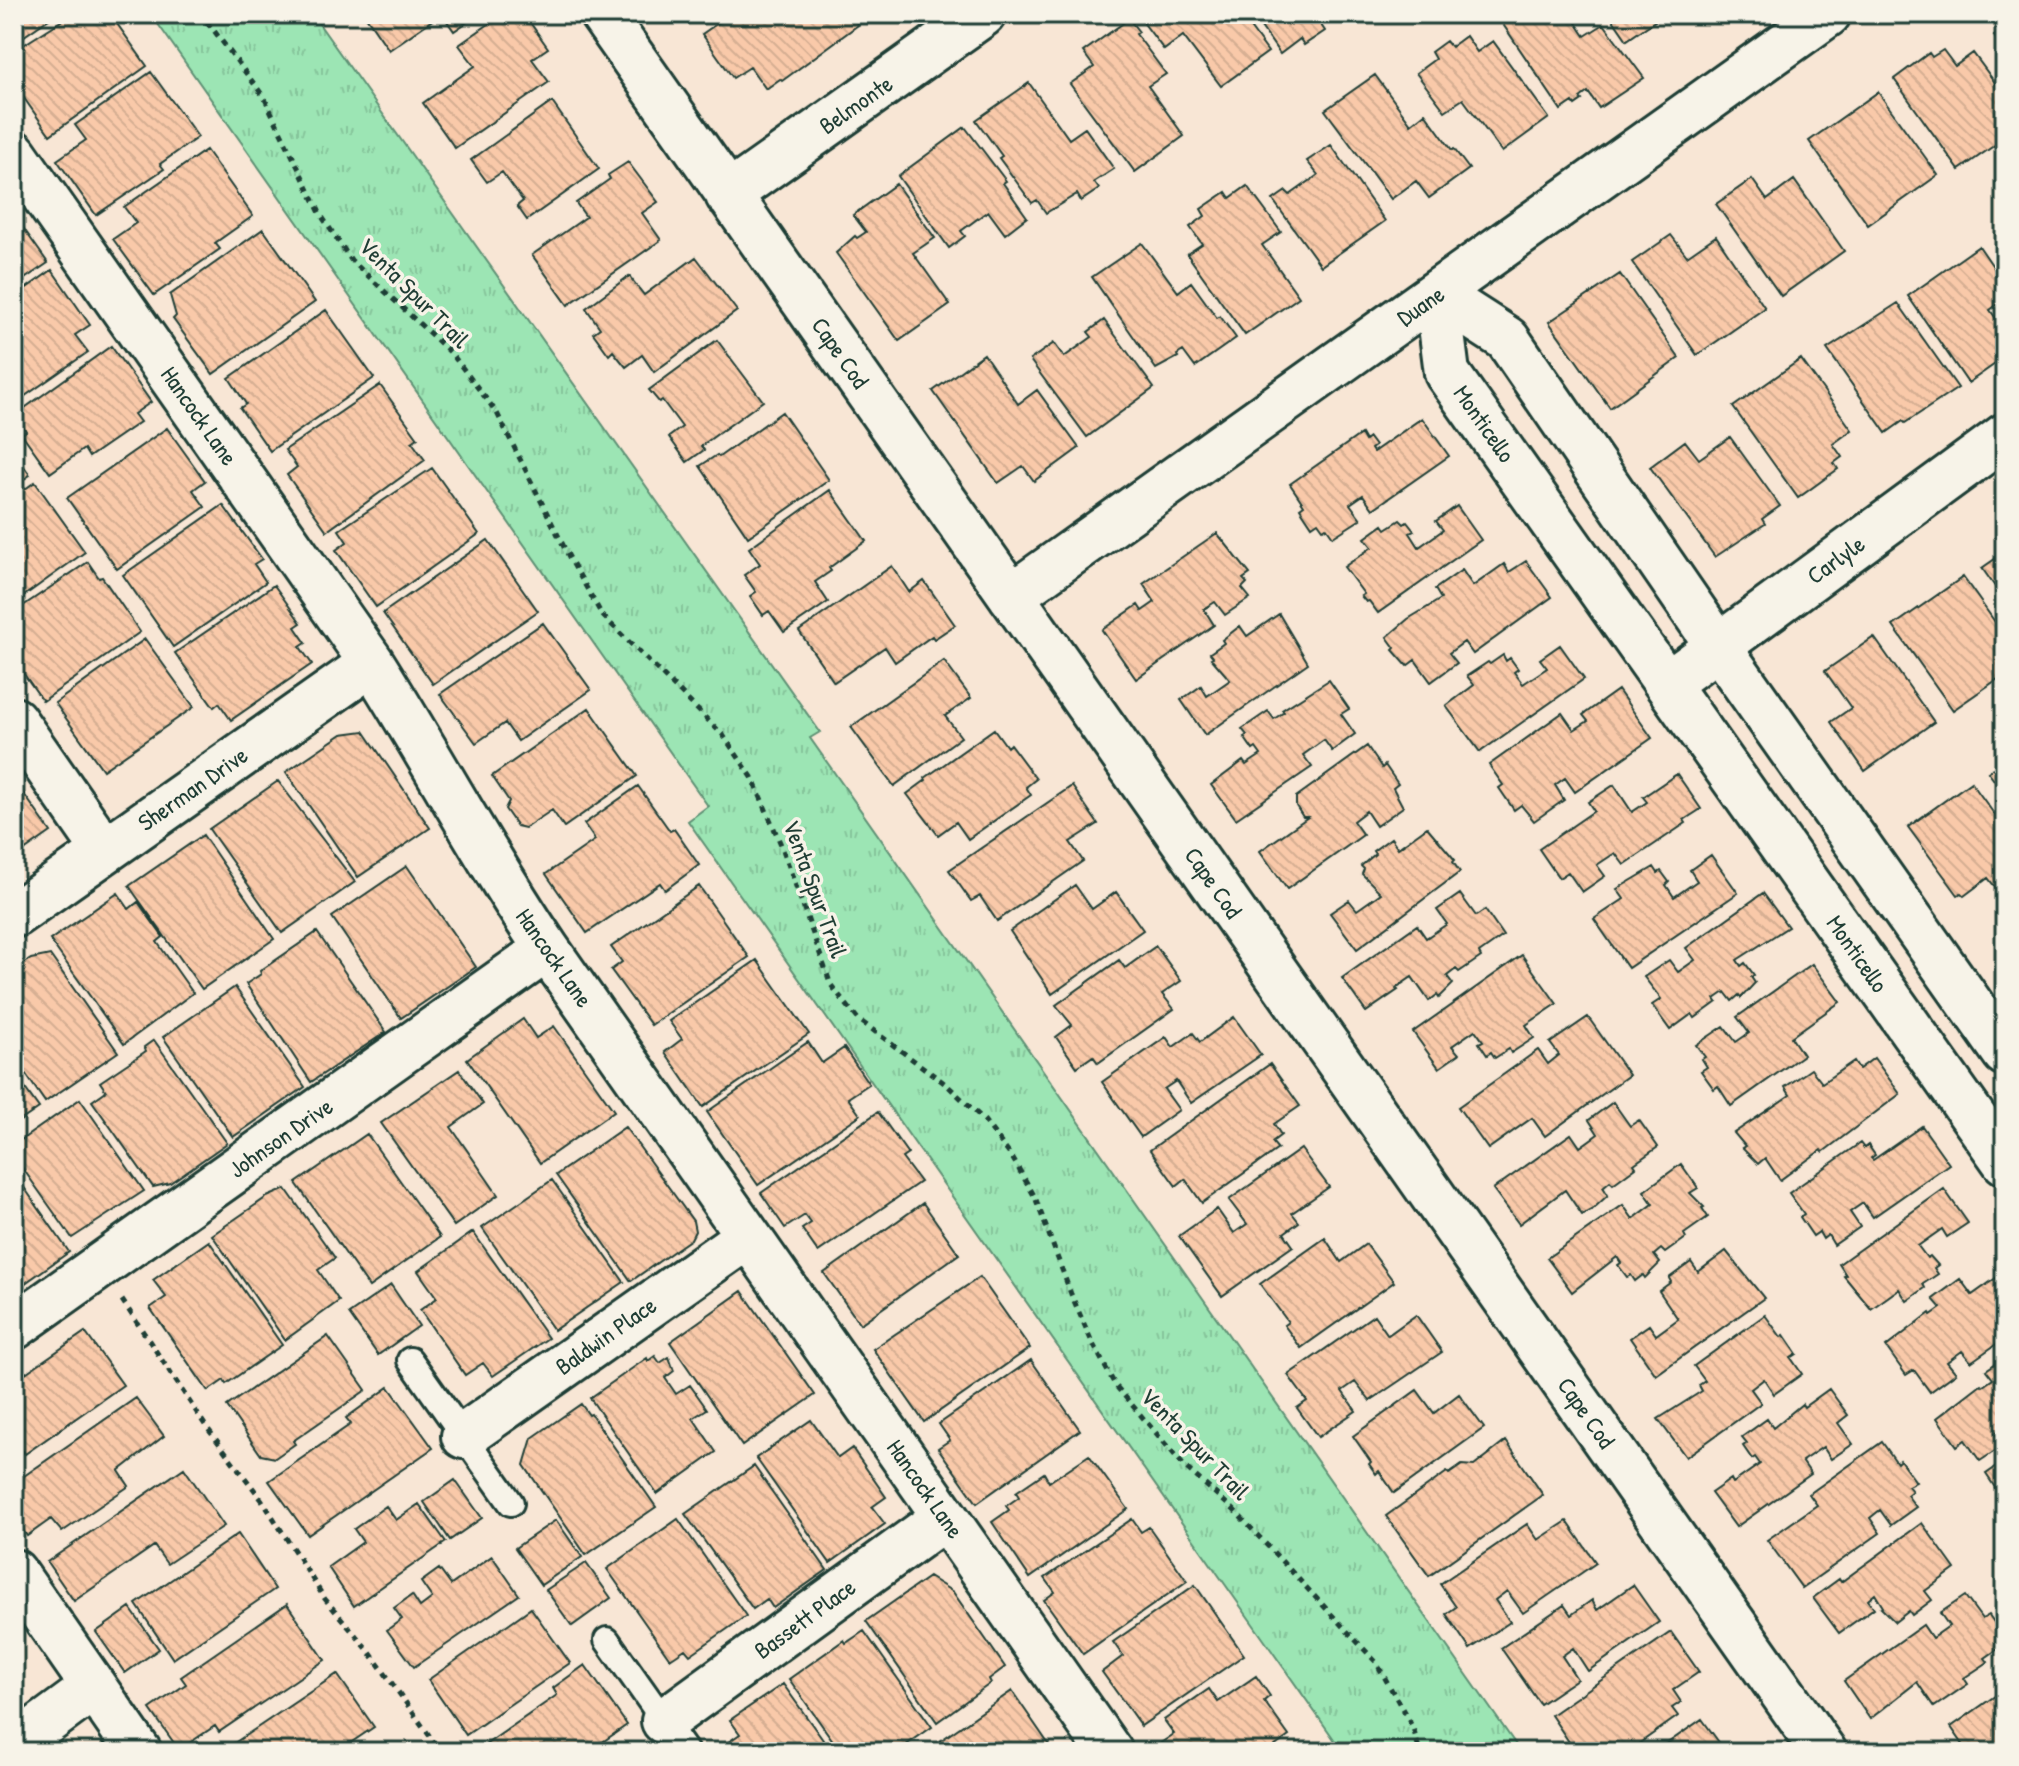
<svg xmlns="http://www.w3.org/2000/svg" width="2019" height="1766" font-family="'Patrick Hand',sans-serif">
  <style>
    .park { fill: url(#park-tufts); stroke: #5e9174; stroke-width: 2 }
    .building { fill: url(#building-back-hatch); stroke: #1f3d34; stroke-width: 2 }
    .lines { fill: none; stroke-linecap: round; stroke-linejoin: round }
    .lane-casing { stroke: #1f3d34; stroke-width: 30 }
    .street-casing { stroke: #1f3d34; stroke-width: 50 }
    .path { stroke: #1f3d34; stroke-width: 5; stroke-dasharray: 6 6; stroke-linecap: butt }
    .lane { stroke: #f7f3e8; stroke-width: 24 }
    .street { stroke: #f7f3e8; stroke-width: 44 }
    .labels { text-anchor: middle; stroke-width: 7; stroke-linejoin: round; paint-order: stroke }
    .street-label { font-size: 24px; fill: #1f3d34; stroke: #f7f3e8 }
  </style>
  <defs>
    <pattern id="park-tufts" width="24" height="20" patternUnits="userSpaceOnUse" patternTransform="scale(2)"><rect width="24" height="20" fill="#9ce5b4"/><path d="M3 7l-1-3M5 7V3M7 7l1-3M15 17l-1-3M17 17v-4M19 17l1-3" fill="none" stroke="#86c59b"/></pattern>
    <pattern id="building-back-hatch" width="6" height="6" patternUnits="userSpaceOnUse" patternTransform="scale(2)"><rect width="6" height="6" fill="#f9c9a9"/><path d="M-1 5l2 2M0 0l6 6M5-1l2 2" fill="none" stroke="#d5ae92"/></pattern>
  </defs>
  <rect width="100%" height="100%" fill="#f8e6d5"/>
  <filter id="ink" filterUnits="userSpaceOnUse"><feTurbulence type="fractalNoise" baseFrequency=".0125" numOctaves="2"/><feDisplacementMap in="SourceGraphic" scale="16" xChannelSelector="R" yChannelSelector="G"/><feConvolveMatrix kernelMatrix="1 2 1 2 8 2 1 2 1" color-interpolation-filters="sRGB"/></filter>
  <g filter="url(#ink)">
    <path class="park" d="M151,14H312L820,732L810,738L1521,1752H1343L688,821L708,806Z"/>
    <path class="building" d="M14,14H56L14,43Z
      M72,14H110L147,66L50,135L14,84V51Z
      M364,14H441L389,50Z
      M442,14H479L454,31Z
      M503,14H524L548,48L532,59L549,82L455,148L423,103L475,66L459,45Z
      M731,14H850L858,25L782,81L780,79L766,89L750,67L733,78L702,34Z
      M1137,14H1240L1268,52L1221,86L1183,36L1164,50Z
      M1252,14H1338L1321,25L1325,31L1304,45L1300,39L1280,54Z
      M1508,14H1570L1585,36L1604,24L1644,78L1599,108L1588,92L1580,98L1582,100L1575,105L1573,102L1561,110L1500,20Z
      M1609,14H1665L1627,40Z
      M1129,19L1139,32L1136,34L1166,74L1148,86L1184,136L1135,172L1070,84L1094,67L1083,52Z
      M2005,28V51L1994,36Z
      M1466,36L1477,52L1493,41L1549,118L1502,152L1463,99L1445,111L1416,73L1435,59L1431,52L1446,41L1451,47Z
      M1943,50L1955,66L1973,53L2005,96V138L1959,170L1894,79L1929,53L1932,57Z
      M151,72L198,137L160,164L164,169L96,215L57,160L86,140L75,125Z
      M1375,75L1411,124L1425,113L1452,150L1454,149L1469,169L1429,198L1416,181L1391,199L1325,110Z
      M1029,83L1069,139L1085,128L1114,169L1094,182L1099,189L1081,201L1077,194L1046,213L1037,200L1032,203L999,158L1002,156L976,120Z
      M1878,92L1938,175L1868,225L1809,141Z
      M552,102L599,169L527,220L517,206L523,201L502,172L487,182L471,160Z
      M965,127L1006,181L1003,183L1027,217L1005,234L988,211L961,231L965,236L949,248L898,176Z
      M1331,145L1385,221L1321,266L1273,200L1286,191L1290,195L1318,175L1307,161Z
      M206,150L253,216L215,243L220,249L154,295L113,239L136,223L124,207Z
      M628,162L658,202L642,213L661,240L568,305L532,255L586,217L576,203L610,179L608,175Z
      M1752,179L1767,200L1794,180L1844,251L1781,296L1716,204Z
      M896,184L935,238L913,253L950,305L899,341L836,253L855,236L857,238L866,232L853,215Z
      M1247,186L1281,232L1262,245L1299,297L1245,335L1187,254L1202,244L1190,227L1205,216L1201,209L1226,192L1230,198Z
      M14,215L48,263L14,286Z
      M263,229L315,302L213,374L173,319L176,316L170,295Z
      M1671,235L1687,256L1716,236L1765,308L1697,355L1632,262Z
      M1142,243L1178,292L1191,282L1217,318L1220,316L1236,338L1195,367L1183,351L1177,355L1178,357L1156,369L1092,277Z
      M1979,246L2005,284V299L1990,310L2005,331V357L1968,383L1908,296Z
      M696,257L737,311L654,372L642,355L626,367L613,351L609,355L593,333L600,328L586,308L629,276L644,295Z
      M52,270L90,325L75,335L88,352L15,403L14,297Z
      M1620,274L1679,358L1610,408L1549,322Z
      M1898,303L1958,388L1905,423L1903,421L1886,433L1827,349Z
      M326,310L374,378L270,451L240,408L246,404L229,378Z
      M1104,320L1154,388L1087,437L1030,360L1054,343L1064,357L1092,337L1088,332Z
      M717,340L763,401L701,446L704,450L687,462L669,437L682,427L662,400L659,402L649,390Z
      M111,346L151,402L134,414L140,422L89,457L84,449L50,473L22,434L26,431L15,415Z
      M984,354L1018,404L1037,390L1079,448L1034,481L1023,466L998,483L933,391Z
      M1801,359L1852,430L1833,444L1842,457L1834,463L1838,469L1798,498L1733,407Z
      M380,385L418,438L412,442L425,460L327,531L287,475L297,467L285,450Z
      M782,412L829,480L748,537L700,466L717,455L719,457Z
      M1422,418L1449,456L1373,509L1363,495L1350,504L1361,519L1333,537L1326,527L1323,529L1318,522L1312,526L1300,508L1304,505L1290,484L1361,434L1365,441L1369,438L1375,446L1371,449L1373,452Z
      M167,428L205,481L193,490L205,507L117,569L67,498Z
      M1730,437L1780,506L1762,519L1765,524L1715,557L1650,467L1685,441L1699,459Z
      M14,452L30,475L14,486Z
      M432,468L479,534L376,607L336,550L347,542L339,530Z
      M35,482L85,552L14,603V497Z
      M830,490L866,541L829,568L831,571L815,582L828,602L784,632L769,611L763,615L750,596L756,592L744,575L760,564L749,548Z
      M223,505L262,559L254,564L266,582L173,647L123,575Z
      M1457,506L1481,540L1378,613L1369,601L1366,602L1361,596L1364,594L1344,567L1372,547L1365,538L1383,525L1386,529L1400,520L1404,524L1407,522L1414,531L1410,533L1419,547L1443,530L1436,521Z
      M1217,533L1250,574L1243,579L1247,583L1242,588L1250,598L1225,615L1215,602L1204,609L1214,625L1136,679L1102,630L1138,605L1142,611L1155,602L1143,584Z
      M488,540L538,611L433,684L383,613Z
      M2005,552V601L1982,568Z
      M1526,561L1552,597L1473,654L1464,642L1449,653L1457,663L1431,682L1415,660L1407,666L1393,650L1395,648L1387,637L1408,619L1441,599L1435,589L1462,570L1473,586L1504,564L1509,572Z
      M88,562L99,578L102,577L140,632L43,701L14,660V637L18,634L14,627V612Z
      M892,566L909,592L924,581L955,625L934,639L932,636L895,662L885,647L834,682L799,631Z
      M1963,577L2005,636V674L1953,710L1893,626Z
      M274,585L301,623L295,627L306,643L300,647L312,664L231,720L219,703L214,707L175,653Z
      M1279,614L1308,663L1205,735L1181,700L1201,686L1207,696L1230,680L1211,658L1213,657L1210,653L1224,643L1222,640L1240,626L1247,636Z
      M543,623L591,690L518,741L505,723L476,743L440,694Z
      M1874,637L1934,722L1865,771L1831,722L1851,708L1825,671Z
      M145,639L194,707L103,770L55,703Z
      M1560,645L1584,679L1480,752L1446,706L1474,685L1467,676L1488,662L1490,664L1503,655L1506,661L1510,658L1518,669L1514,672L1523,684L1547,668L1540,659Z
      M944,661L971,698L945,716L961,737L894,786L851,727Z
      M1329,680L1349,709L1341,714L1355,734L1332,751L1324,740L1303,755L1312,767L1236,819L1211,785L1243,761L1246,765L1261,755L1256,748L1253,750L1244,737L1247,735L1242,729L1268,711L1274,719L1284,712L1282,710Z
      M1618,690L1652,738L1575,792L1565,778L1555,785L1564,800L1534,821L1521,805L1514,810L1499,788L1503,785L1489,765L1562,713L1574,730L1588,721L1583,715Z
      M589,708L637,776L564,827L552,810L525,828L517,826L505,809L509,801L492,776Z
      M994,729L1007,747L1010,744L1036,779L1026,787L1031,795L968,839L956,822L938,835L907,794L926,780L925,778Z
      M364,731L430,828L358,877L286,772L342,734Z
      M1367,746L1382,768L1385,765L1398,784L1393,788L1403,807L1376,826L1366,811L1353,821L1363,835L1287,889L1260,851L1308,817H1303L1296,806V797Z
      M2005,760V795L1988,772Z
      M1677,774L1701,809L1684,820L1686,823L1624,865L1615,853L1597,865L1605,876L1582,892L1568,872L1559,878L1539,849L1594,811L1588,802L1614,785L1632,812L1647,802L1643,797Z
      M14,780L51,832L14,858Z
      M278,781L355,882L282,933L209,829Z
      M1971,782L2005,829V894L2002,896L1988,878L1964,896L1961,893L1958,895L1908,827Z
      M638,786L670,831L674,829L699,865L665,890L660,883L587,933L546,874L595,840L584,824Z
      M1072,786L1098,824L1070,842L1083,861L997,921L980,896L971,901L949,870Z
      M1427,827L1455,860L1453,862L1460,872L1357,949L1330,913L1349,900L1357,910L1381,893L1362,874L1364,869L1361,866L1375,854L1373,851L1391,838L1398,848Z
      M203,835L274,939L202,989L129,886Z
      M1711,855L1738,893L1628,968L1594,919L1624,899L1617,889L1654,867L1658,873L1661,871L1669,882L1666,885L1674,897L1697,881L1690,870Z
      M407,866L476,967L401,1018L332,917Z
      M1075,885L1092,909L1116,892L1143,930L1052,994L1010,931Z
      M699,886L749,957L651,1025L611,970L622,962L611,947Z
      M118,893L129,909L138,902L163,937L157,942L193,993L124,1044L50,940Z
      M1763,893L1788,927L1737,960L1741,966L1745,963L1754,975L1751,977L1755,983L1741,998L1739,995L1732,1001L1725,992L1715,999L1717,1002L1695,1018L1692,1014L1670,1030L1652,1005L1661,999L1644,977L1669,960L1678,972L1695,960L1686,948Z
      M1460,894L1476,916L1485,910L1503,936L1479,953L1481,957L1459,972L1456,969L1447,976L1453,984L1439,998L1437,995L1429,1001L1412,977L1396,988L1398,990L1366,1012L1342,978L1417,925L1426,938L1447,924L1437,910Z
      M317,932L386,1032L311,1082L246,984L261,974L260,971Z
      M1156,946L1181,981L1162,994L1174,1009L1098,1063L1093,1056L1077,1067L1056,1037L1072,1025L1056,1005L1119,960L1125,968Z
      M50,955L118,1052L45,1102L14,1057V970L31,959Z
      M1522,955L1557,1004L1526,1025L1534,1038L1511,1053L1509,1049L1495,1058L1491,1052L1487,1055L1479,1043L1483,1041L1475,1030L1452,1046L1459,1054L1439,1068L1413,1032Z
      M757,960L809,1034L703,1107L665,1052L682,1039L669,1021Z
      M1812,964L1840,1002L1791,1037L1803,1055L1731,1106L1718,1086L1714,1089L1701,1071L1707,1067L1702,1059L1705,1057L1696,1045L1724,1026L1736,1042L1749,1033L1737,1017Z
      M235,987L305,1087L233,1137L163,1037Z
      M1234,1017L1261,1055L1191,1103L1176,1081L1164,1089L1179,1110L1141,1137L1102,1082L1166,1037L1173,1047L1193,1033L1200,1042Z
      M1588,1017L1629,1075L1545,1136L1532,1118L1488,1149L1458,1107L1538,1050L1548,1064L1559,1055L1550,1043Z
      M523,1019L536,1038L554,1026L614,1111L540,1163L467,1059Z
      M154,1040L227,1143L170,1183L153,1187L92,1101L106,1091L100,1082L146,1051L144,1047Z
      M808,1042L822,1063L844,1048L869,1084L848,1098L860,1115L758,1185L707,1112Z
      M1874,1058L1900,1094L1823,1152L1821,1150L1780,1180L1765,1158L1758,1164L1742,1148L1745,1146L1734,1133L1790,1095L1785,1087L1811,1069L1822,1083L1854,1061L1859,1069Z
      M1270,1064L1300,1106L1274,1124L1281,1135L1272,1142L1278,1149L1202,1203L1185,1179L1176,1186L1150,1150Z
      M459,1070L483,1104L451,1127L498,1195L454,1226L381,1123Z
      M14,1073L39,1108L14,1125Z
      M80,1099L144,1191L72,1238L14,1156V1145Z
      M1613,1102L1630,1126L1639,1120L1658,1147L1634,1164L1636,1167L1613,1184L1610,1181L1603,1187L1608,1195L1593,1209L1582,1215L1565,1190L1519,1224L1493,1189L1571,1134L1580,1147L1598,1134L1589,1120Z
      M878,1112L908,1154L902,1158L920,1182L818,1252L802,1229L811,1223L805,1215L785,1228L761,1193Z
      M1922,1126L1949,1164L1873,1217L1863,1203L1850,1212L1860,1227L1834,1245L1828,1235L1823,1239L1819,1232L1813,1236L1800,1217L1804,1214L1789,1193L1860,1143L1864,1148L1868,1145L1875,1155L1871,1158L1873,1160Z
      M625,1127L693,1221L695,1231L691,1239L631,1281L556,1175Z
      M367,1134L440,1237L369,1287L296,1183Z
      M1301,1149L1329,1187L1292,1213L1299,1222L1284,1233L1293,1246L1222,1296L1179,1236L1217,1209L1234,1233L1247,1224L1229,1200Z
      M1681,1164L1698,1188L1690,1193L1704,1207L1702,1208L1708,1217L1684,1234L1686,1238L1665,1253L1661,1249L1654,1255L1660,1263L1645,1278L1643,1275L1635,1281L1631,1275L1627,1277L1618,1265L1621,1263L1617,1257L1572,1292L1547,1258L1623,1205L1633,1219L1653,1204L1644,1191Z
      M14,1173L69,1252L14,1291Z
      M552,1180L624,1282L554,1330L482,1228Z
      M286,1189L335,1258L318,1270L339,1301L285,1340L212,1235L267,1197Z
      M1944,1189L1968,1223L1947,1237L1942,1229L1918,1246L1927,1258L1930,1256L1938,1265L1934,1268L1938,1274L1923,1284L1925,1288L1907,1301L1899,1289L1871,1309L1844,1276L1846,1275L1839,1264Z
      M923,1203L959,1254L860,1324L824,1273Z
      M473,1232L548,1338L493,1376L483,1363L465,1375L420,1310L437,1298L418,1271Z
      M1325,1238L1341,1262L1366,1244L1394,1282L1301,1348L1284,1325L1288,1322L1260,1284Z
      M209,1241L282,1345L226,1384L224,1380L208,1391L150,1308L166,1297L153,1280Z
      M1726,1251L1764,1298L1656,1375L1630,1338L1649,1325L1656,1335L1678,1319L1659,1291L1671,1282L1669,1278L1691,1262L1698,1272Z
      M2003,1273L2005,1277V1338L1971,1362L1962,1351L1947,1362L1956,1373L1930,1392L1914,1370L1906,1375L1886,1347L1930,1313L1931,1315L1941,1308L1933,1299L1960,1279L1972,1295Z
      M980,1277L1030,1348L924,1422L873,1349Z
      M391,1285L419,1326L378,1355L349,1314Z
      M742,1291L815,1395L742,1446L670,1342Z
      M1374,1315L1388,1335L1416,1315L1442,1352L1370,1401L1355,1382L1342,1391L1356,1411L1318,1437L1297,1408L1307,1401L1288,1375Z
      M1765,1315L1781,1337L1784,1335L1797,1354L1791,1358L1802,1374L1774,1394L1764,1379L1751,1389L1761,1403L1686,1457L1658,1419L1702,1391L1699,1385L1705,1381L1694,1366Z
      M85,1332L123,1385L25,1454L14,1438V1381Z
      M328,1336L366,1390L293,1441L295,1444L275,1458L261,1455L227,1406Z
      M655,1356L660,1363L669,1357L674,1371L665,1378L676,1394L690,1385L707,1409L693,1418L716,1452L657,1494L590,1398L647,1358L648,1361Z
      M2005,1357V1426L1995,1433L2004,1445L1980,1461L1965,1440L1957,1446L1937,1418L1981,1384L1983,1386L1993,1379L1986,1370Z
      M1031,1360L1080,1430L977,1503L938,1448L950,1440L939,1424Z
      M389,1387L433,1448L308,1535L269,1481L351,1424L346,1418Z
      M1829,1389L1848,1415L1838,1423L1853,1444L1831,1459L1823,1447L1802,1461L1811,1474L1736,1527L1711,1493L1731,1479L1733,1483L1760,1464L1755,1457L1752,1459L1743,1446L1747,1443L1742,1437L1767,1419L1773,1428L1802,1404L1804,1407Z
      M1417,1390L1434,1413L1459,1394L1484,1428L1394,1493L1379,1471L1376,1474L1369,1464L1371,1462L1353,1436Z
      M136,1398L164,1436L119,1471L129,1486L62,1532L51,1519L27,1536L14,1518V1483Z
      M581,1404L589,1415L591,1414L656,1507L586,1555L524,1465L532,1438Z
      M811,1420L838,1458L852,1448L886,1497L872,1507L885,1524L830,1563L756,1458Z
      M1506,1441L1543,1495L1429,1576L1386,1516L1447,1472L1449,1474L1462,1465L1474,1466Z
      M1882,1442L1897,1463L1900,1460L1916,1482L1908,1486L1912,1491L1907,1495L1916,1507L1891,1525L1880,1510L1870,1518L1880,1533L1802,1588L1767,1540L1817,1505L1809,1494Z
      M1089,1455L1128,1509L1030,1578L992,1522L1009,1510L1006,1506L1019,1497L1016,1492L1044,1473L1049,1482Z
      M2005,1461V1511L1996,1498L2000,1495L1986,1474Z
      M754,1466L827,1570L773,1608L767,1599L753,1609L685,1514Z
      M184,1468L224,1526L167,1564L154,1546L74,1601L47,1562Z
      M455,1480L482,1518L450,1540L424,1502Z
      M419,1504L446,1542L354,1606L328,1567L363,1542L354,1529L386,1506L396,1520Z
      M678,1519L746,1616L690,1655L685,1649L670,1659L607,1569Z
      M1132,1519L1141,1532L1149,1527L1187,1581L1083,1654L1044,1600L1055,1592L1045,1578Z
      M556,1520L582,1557L541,1585L515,1548Z
      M1567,1521L1596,1563L1523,1613L1507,1591L1495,1600L1510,1622L1470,1649L1446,1614L1456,1607L1440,1584L1527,1524L1538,1540Z
      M1922,1523L1955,1569L1925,1591L1932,1600L1912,1615L1909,1611L1895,1622L1881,1608L1883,1607L1875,1594L1868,1600L1874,1608L1839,1633L1813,1598L1839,1579L1841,1582Z
      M238,1534L275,1589L173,1659L136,1604Z
      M492,1556L519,1595L414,1667L387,1630L402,1619L394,1608L412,1595L420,1607L432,1598L421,1582L439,1569L451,1585Z
      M586,1563L611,1598L572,1626L546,1590Z
      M929,1577L953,1592L1005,1667L989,1679L991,1683L937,1722L866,1621Z
      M1195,1585L1244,1655L1141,1726L1102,1672L1123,1656L1113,1642Z
      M1633,1585L1659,1622L1588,1671L1573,1648L1562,1656L1577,1679L1540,1704L1501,1648L1564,1605L1571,1615L1592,1600L1597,1610Z
      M1965,1596L1982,1619L1989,1615L2005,1638V1644L1985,1658L1988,1662L1964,1678L1968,1684L1934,1707L1917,1682L1870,1719L1844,1681L1923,1625L1932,1638L1949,1626L1940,1613Z
      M287,1604L325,1660L219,1732L215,1726L179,1750L150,1709L186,1684L181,1677Z
      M130,1608L159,1649L125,1673L96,1632Z
      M531,1608L570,1663L466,1735L428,1680Z
      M864,1631L932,1727L896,1752H841L789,1679L844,1640L846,1643Z
      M1671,1632L1699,1672L1673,1690L1681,1702L1672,1708L1678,1716L1627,1752H1591L1586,1745L1575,1751L1551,1715Z
      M585,1665L627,1725L588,1752H475L557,1695L553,1688Z
      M337,1674L374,1727L337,1752H221Z
      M1256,1676L1270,1696L1264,1701L1289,1736L1267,1752H1154L1152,1749L1174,1734L1164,1720L1209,1689L1218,1702Z
      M783,1684L828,1747L822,1752H725L721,1747L740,1734L730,1720Z
      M2005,1689V1752H1955L1964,1746L1951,1727Z
      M1012,1691L1054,1752H948L940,1741Z
      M1702,1719L1726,1752H1655Z"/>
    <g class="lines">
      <g class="lane-casing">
        <path id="lane" d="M410,1360L511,1503
          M607,1640L686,1752"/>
      </g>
      <g class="street-casing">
        <path id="street" d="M602,14L1824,1752
          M14,153L372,663C432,758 484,856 547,949L1110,1752
          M728,195L983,14
          M1437,294L1447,373L2005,1162
          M1437,294L1507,339L1718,646L2005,1053
          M1011,596L1828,14
          M1667,684L2005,436
          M14,720L105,851
          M14,915L372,663
          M14,1327L547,949
          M464,1436L748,1236
          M14,1572L139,1752
          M664,1721L945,1517
          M14,1746L94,1687"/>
      </g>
      <path class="path" d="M198,14L212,28L264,97L321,215L351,260L452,354L497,413L569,557L602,615L723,735L752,777L782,847L831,985L858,1019L947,1085L984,1120L1013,1159L1035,1197L1071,1294L1092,1342L1115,1385L1185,1467L1234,1510L1376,1662L1413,1728L1420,1752
        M122,1300L205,1425L262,1500L325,1599L369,1651L441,1752"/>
      <use href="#lane" class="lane"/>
      <use href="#street" class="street"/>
    </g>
  </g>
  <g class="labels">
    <g class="street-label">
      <text transform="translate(856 105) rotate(-35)" y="8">Belmonte</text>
      <text transform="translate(414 293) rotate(45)" y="8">Venta Spur Trail</text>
      <text transform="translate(1421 306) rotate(-35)" y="8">Duane</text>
      <text transform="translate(840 353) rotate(55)" y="8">Cape Cod</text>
      <text transform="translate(199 416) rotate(55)" y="8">Hancock Lane</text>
      <text transform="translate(1484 424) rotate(55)" y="8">Monticello</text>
      <text transform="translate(1836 560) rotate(-36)" y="8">Carlyle</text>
      <text transform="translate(193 789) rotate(-35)" y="8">Sherman Drive</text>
      <text transform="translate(1213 883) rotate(55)" y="8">Cape Cod</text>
      <text transform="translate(815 889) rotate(70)" y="8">Venta Spur Trail</text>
      <text transform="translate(1857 954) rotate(55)" y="8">Monticello</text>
      <text transform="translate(554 958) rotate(55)" y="8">Hancock Lane</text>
      <text transform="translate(281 1138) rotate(-35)" y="8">Johnson Drive</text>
      <text transform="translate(606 1336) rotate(-35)" y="8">Baldwin Place</text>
      <text transform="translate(1586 1413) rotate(55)" y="8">Cape Cod</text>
      <text transform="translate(1195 1444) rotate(46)" y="8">Venta Spur Trail</text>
      <text transform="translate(925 1489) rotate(55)" y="8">Hancock Lane</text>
      <text transform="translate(805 1619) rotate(-36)" y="8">Bassett Place</text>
    </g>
  </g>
  <rect width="2019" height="1766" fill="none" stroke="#f7f3e8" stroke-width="48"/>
  <rect x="24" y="24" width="1971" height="1718" fill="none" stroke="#1f3d34" stroke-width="3" filter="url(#ink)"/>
</svg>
